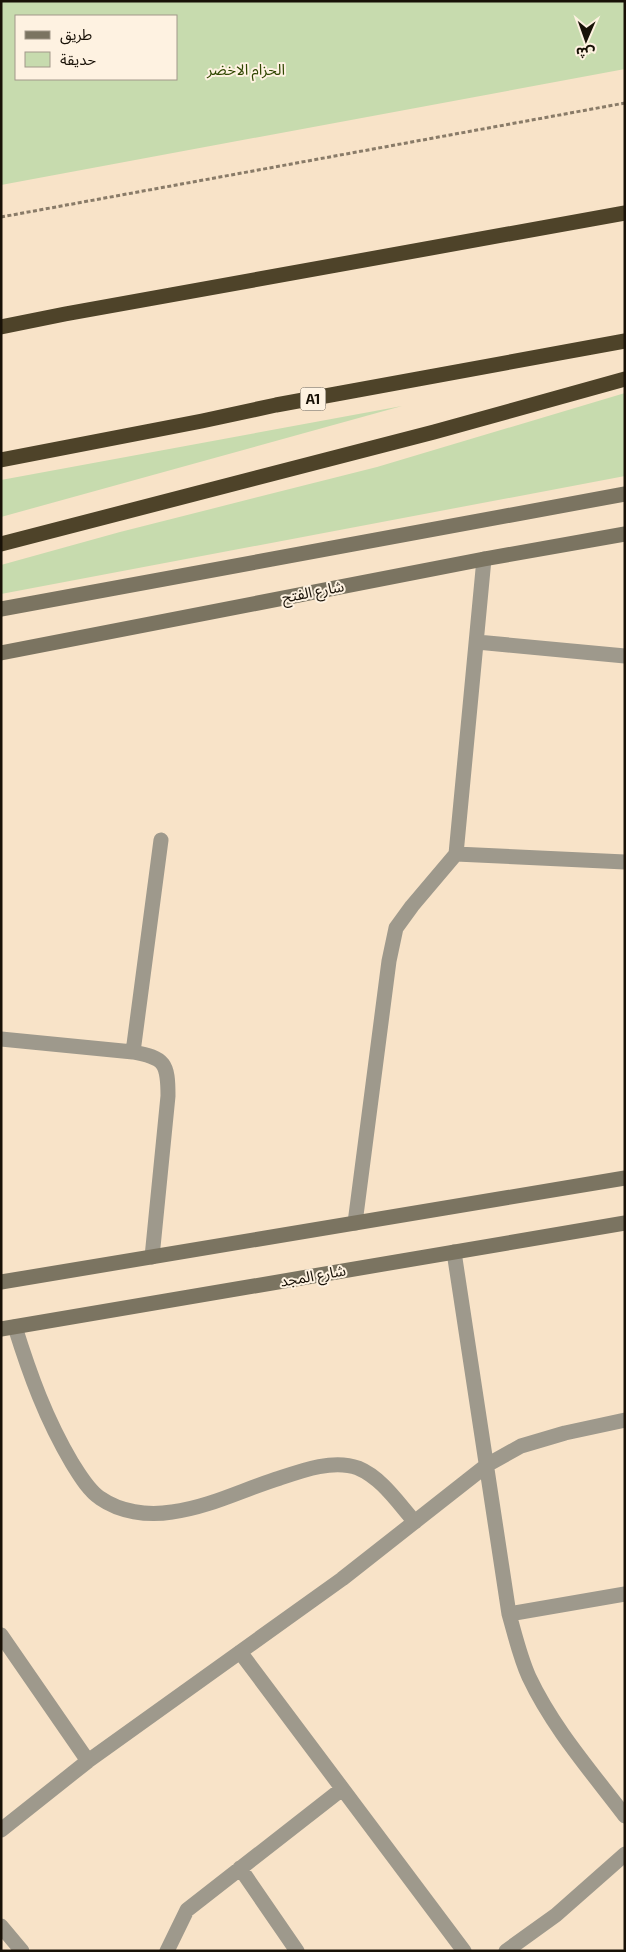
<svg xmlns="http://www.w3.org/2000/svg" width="626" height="1952" font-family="'Exo 2','Noto Sans Arabic',sans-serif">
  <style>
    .green { fill: #c7dbae; fill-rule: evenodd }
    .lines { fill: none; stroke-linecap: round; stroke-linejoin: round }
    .path { stroke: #897b68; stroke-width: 3; stroke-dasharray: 4 2.5; stroke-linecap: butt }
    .street { stroke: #9e998c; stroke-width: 15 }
    .secondary { stroke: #7b7461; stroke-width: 15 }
    .highway { stroke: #4e4329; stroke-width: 15 }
    .labels { text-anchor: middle; stroke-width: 4; stroke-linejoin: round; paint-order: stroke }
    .shield { fill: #fef2e1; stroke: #5d5448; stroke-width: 1 }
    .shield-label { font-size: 14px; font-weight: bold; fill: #181107 }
    .park-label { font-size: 15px; fill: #2f4600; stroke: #fef2e1 }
    .street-label { font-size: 15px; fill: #181107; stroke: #fef2e1 }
  </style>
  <rect width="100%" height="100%" fill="#f8e3c8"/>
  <path class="green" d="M1,1H625V69L1,185ZM16,16H176V79H16Z
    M625,393V476L1,594V565L120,532L377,467Z
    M402,406L1,517V480Z"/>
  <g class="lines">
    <path class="path" d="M1,217L625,103"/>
    <path class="street" d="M477,642L625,656
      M456,854L625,862
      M1,1039L133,1052C165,1058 168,1063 168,1096L152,1257
      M133,1052L161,840
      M355,1223L389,961L396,928L412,906L456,854L484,559
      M454,1252L509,1614C515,1635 520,1657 529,1677C553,1728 591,1771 625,1816
      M15,1327C30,1375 46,1419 72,1463C79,1474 88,1490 100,1498C120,1512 147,1516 172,1512C210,1507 244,1489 280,1478C303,1470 334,1459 358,1468C382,1478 398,1503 415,1522
      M509,1614L625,1594
      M1,1635L88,1761
      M240,1652L464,1951
      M1,1830L88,1761L342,1579L487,1465L521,1446L565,1433L625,1420
      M240,1868L297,1951
      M1,1926L22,1951
      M167,1951L187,1910L342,1789
      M506,1951L556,1915L625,1854"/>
    <path class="secondary" d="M1,609L625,494
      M1,653L484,559L625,534
      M1,1282L625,1178
      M1,1329L625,1223"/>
    <path class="highway" d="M1,327L65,314L625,213
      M1,460L202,421L276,405L625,341
      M1,544L434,432L625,379"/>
  </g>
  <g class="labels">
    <rect class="shield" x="300.5" y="387.5" width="25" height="23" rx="4"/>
    <g class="shield-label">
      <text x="313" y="404">A1</text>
    </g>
    <g class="park-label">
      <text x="246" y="75">الحزام الاخضر</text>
    </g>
    <g class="street-label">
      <text transform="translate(313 592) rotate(-11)" y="5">شارع الفتح</text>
      <text transform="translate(313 1276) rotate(-10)" y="5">شارع المجد</text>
    </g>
  </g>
  <rect width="626" height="1952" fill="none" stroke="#181107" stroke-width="5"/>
  <rect x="15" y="15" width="162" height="65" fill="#fef2e1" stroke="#a2988a"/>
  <rect x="25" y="31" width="25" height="8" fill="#7b7461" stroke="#a2988a"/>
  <text x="60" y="40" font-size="15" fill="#181107">طريق</text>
  <rect x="25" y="52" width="25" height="15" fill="#c7dbae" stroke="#a2988a"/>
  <text x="60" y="65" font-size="15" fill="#181107">حديقة</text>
  <g transform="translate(586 40) rotate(182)" stroke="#fef2e1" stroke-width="4" paint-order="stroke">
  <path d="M0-4L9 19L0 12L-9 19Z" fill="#181107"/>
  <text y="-8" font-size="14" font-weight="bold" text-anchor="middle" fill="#181107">ش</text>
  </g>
</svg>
